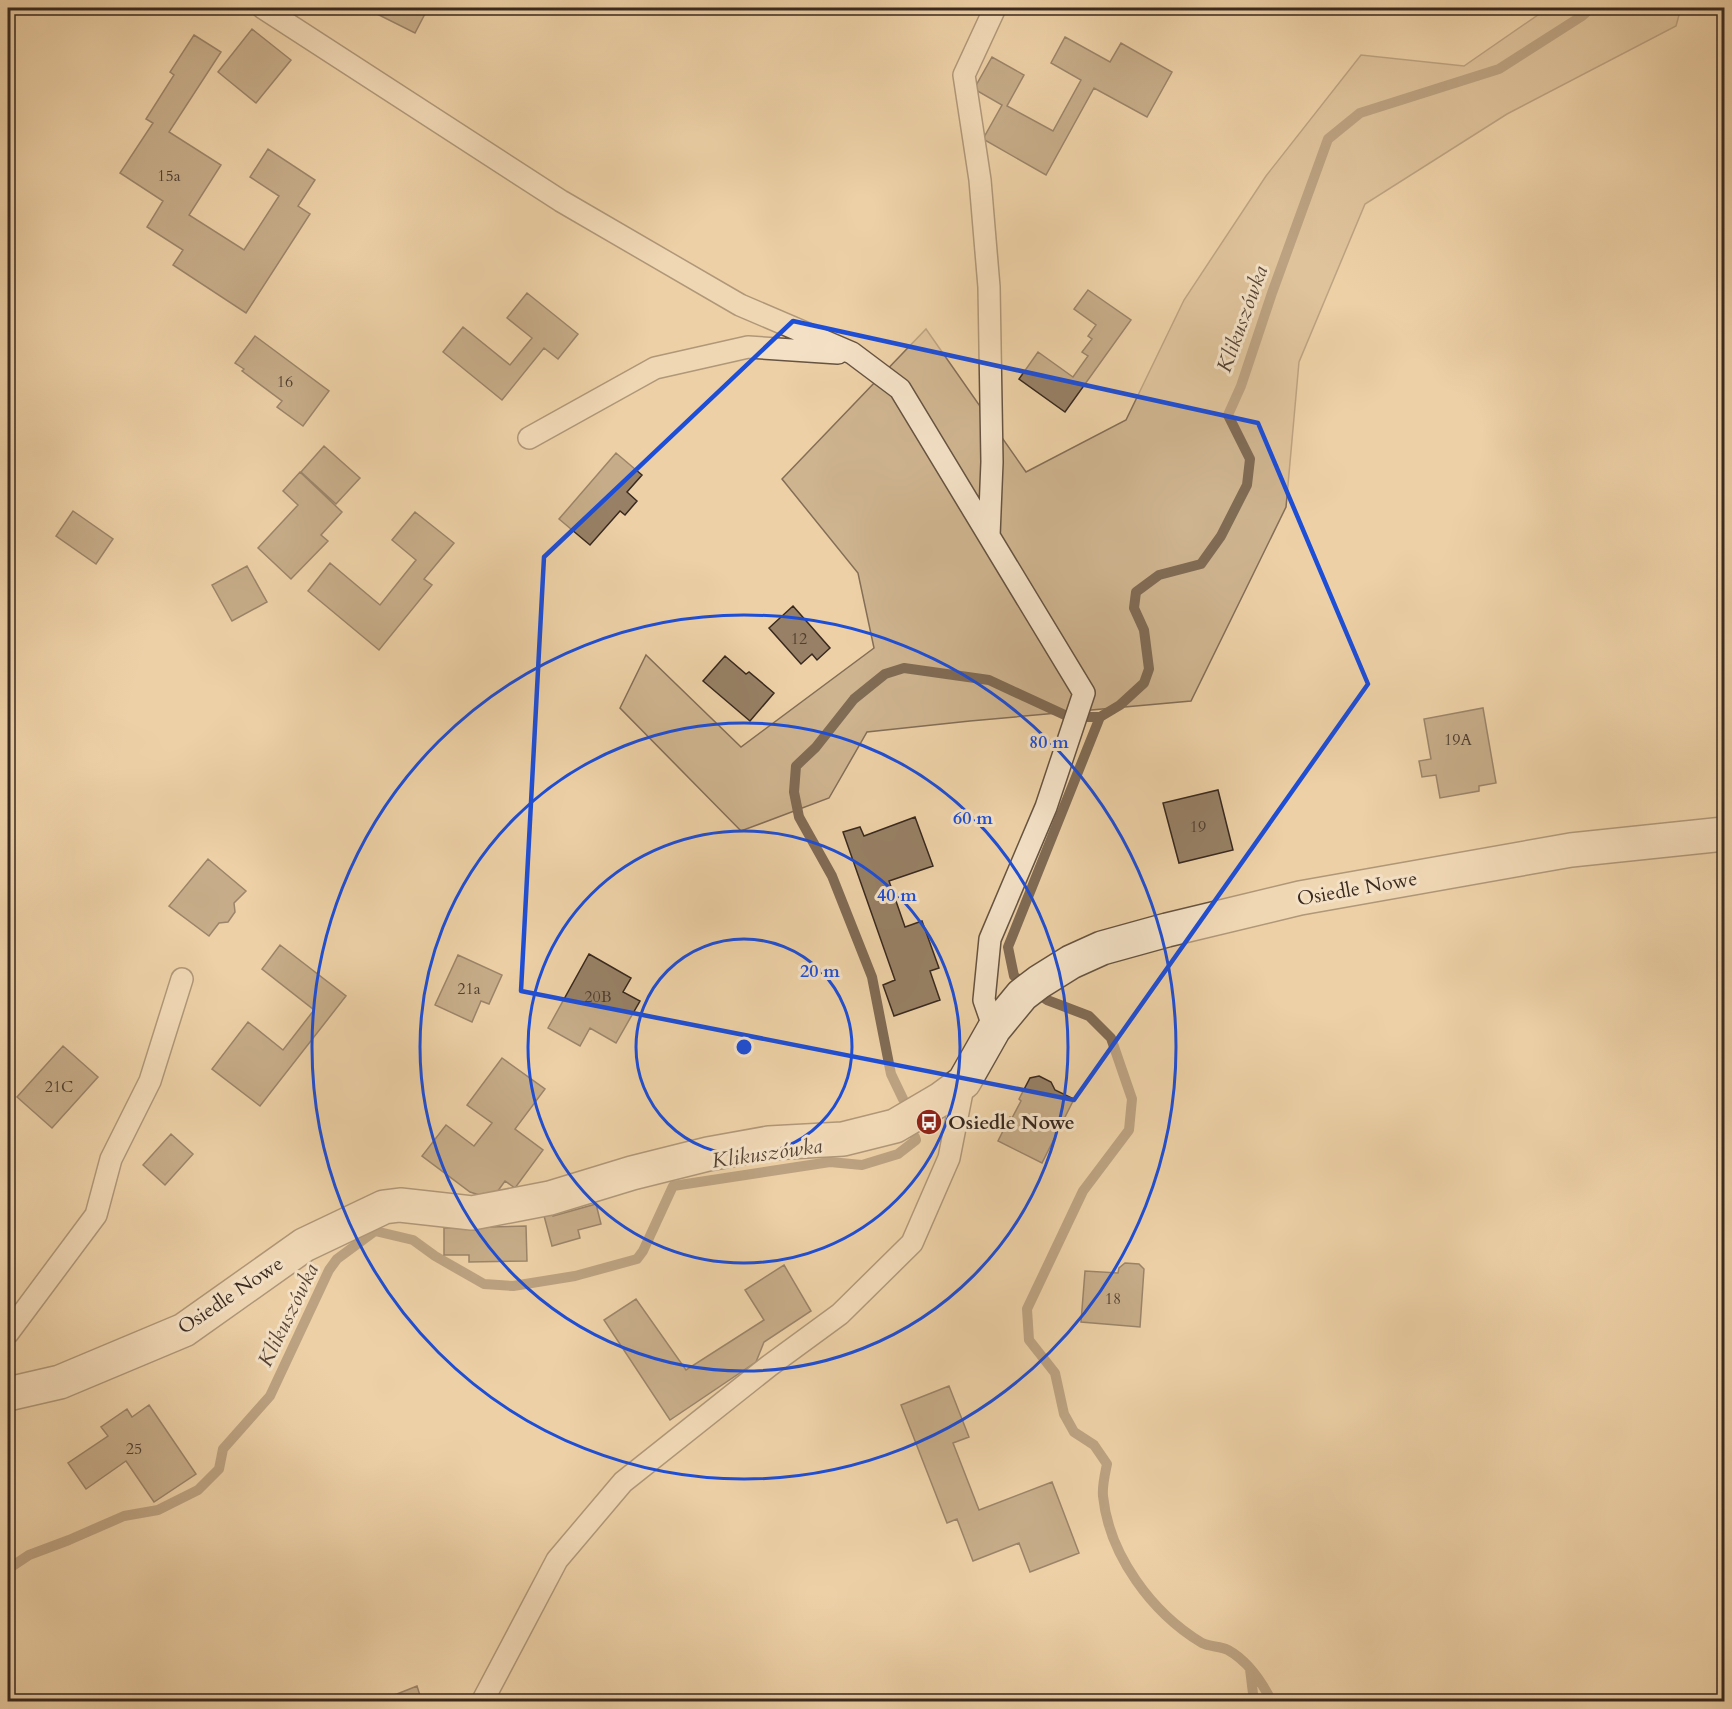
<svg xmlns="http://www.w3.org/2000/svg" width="1732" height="1709" font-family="Cardo,serif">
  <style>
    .green { fill: #ceb48f; stroke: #846e57; stroke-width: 1.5 }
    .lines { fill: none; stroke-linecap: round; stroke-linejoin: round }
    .stream { stroke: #806b54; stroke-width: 10 }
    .building { fill: #978065; stroke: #39291f; stroke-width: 1.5 }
    .service-casing { stroke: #665341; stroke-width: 24 }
    .minor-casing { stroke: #665341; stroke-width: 36 }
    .service { stroke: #f3e0c5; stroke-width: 21 }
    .minor { stroke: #f3e0c5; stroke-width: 33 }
    .marked { fill: none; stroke: #1d4ed8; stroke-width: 4.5; stroke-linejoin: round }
    .ring { fill: none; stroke: #1d4ed8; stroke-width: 3 }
    .labels { text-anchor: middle; stroke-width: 6; stroke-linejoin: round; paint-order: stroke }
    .number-label { font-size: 16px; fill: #503f30 }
    .street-label { font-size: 20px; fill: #39291f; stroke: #f3e0c5 }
    .poi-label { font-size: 20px; font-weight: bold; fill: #39291f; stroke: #f3e0c5; text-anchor: start }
    .water-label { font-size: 21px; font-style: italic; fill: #574435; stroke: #f3e0c5 }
    .centre { fill: #1d4ed8; stroke: #f3e0c5; stroke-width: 3 }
    .ring-label { font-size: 18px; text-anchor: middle; font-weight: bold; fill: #1d4ed8; stroke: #f3e0c5; stroke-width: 6; stroke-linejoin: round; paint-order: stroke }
  </style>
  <rect width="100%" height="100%" fill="#edd0a6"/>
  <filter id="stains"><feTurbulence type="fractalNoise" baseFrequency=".00333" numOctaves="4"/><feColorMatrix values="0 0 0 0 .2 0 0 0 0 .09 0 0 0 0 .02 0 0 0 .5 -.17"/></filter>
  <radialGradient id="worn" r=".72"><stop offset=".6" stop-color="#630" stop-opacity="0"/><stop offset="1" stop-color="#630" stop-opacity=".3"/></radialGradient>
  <path class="green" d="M1548,8H1681L1676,26L1507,114L1365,204L1299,362L1286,507L1191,701L970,721L867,732L829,798L741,831L620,708L646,655L741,747L874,648L858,573L782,479L926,329L1026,472L1126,420L1184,300L1266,176L1361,55L1464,66Z"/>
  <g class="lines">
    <path class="stream" d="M1087,717H1100L1120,705L1144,683L1149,669L1144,630L1134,608L1136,592L1159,575L1201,564L1221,536L1247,485L1250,459L1228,415L1241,386L1272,293L1328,139L1360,113L1499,69L1582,16L1591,8
      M1100,717L1008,947L1014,976L1047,1000L1089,1016L1111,1038L1132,1099L1129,1130L1083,1191L1027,1309L1029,1340L1055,1373L1064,1414L1074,1432L1094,1445L1107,1464C1105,1474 1102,1486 1103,1496C1109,1555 1152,1613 1202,1643C1210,1647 1220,1646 1228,1650C1248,1661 1262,1682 1272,1702
      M903,1099L891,1074L872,977L832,876L799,817L794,792L796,766L816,747L854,699L885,674L904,668L989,680L1067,716
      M8,1569L29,1555L69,1540L124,1516L158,1510L198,1490L219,1469L223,1449L270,1396L329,1270L337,1259L375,1231L413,1240L435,1256L484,1284L513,1286L575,1276L637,1259L643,1251L673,1186L830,1162L862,1165L898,1154L916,1140L915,1137
      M1250,1669L1254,1702"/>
  </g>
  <path class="building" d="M365,8H428L415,33Z
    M252,29L291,60L256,103L218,72Z
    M194,35L221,52L169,132L221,165L189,215L244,250L279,196L250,177L268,149L315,180L298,206L310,214L246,313L173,265L183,250L147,227L163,201L120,173L153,123L146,119L174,75L170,72Z
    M1065,37L1110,62L1121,43L1172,72L1147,117L1094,88L1046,175L983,139L1002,105L974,89L992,57L1024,75L1007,106L1053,131L1081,80L1051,63Z
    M1088,290L1131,320L1065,412L1019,379L1038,352L1073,377L1088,356L1082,352L1092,339L1088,336L1096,325L1074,309Z
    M527,293L578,334L558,359L544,348L502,400L443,352L463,327L510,365L532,338L507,318Z
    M255,336L329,391L303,426L277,407L282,401L242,371L244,369L235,363Z
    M324,446L360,478L336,504L301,472Z
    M616,453L642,475L627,492L637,501L625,515L620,511L590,545L559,519Z
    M300,472L342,512L321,535L328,541L291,579L258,548L298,505L283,491Z
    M73,511L113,539L96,564L56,536Z
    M415,512L454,543L424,579L432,585L379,650L308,591L330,563L380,605L416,560L392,540Z
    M247,566L267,602L232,621L212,585Z
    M793,606L830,648L817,660L812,654L801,664L769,628Z
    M725,656L746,674L749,672L774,693L750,721L703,681Z
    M1483,708L1496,783L1479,786V791L1440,798L1436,775L1422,777L1419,761L1431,759L1424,719Z
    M1218,790L1233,850L1179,863L1163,803Z
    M915,817L933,866L889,881L905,927L922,921L939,968L930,971L940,1000L894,1016L883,985L895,980L843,832L860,827L864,836Z
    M208,859L246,891L234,903L235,912L228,922L219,923L209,936L169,906Z
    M280,945L346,996L260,1106L212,1069L248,1022L283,1050L314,1010L262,969Z
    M589,954L631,978L623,992L640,1001L616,1043L590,1028L580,1046L548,1028Z
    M458,955L502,975L489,1004L481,1001L472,1022L435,1005Z
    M63,1046L98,1077L52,1128L17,1097Z
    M502,1058L545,1089L515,1129L543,1150L515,1188L505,1181L492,1199L470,1192L422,1156L446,1125L474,1146L492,1123L467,1105Z
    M1039,1076L1051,1082L1055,1090L1074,1099L1042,1163L998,1141L1010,1117L1012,1118L1021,1101L1019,1099L1030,1078Z
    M171,1134L193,1154L165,1185L143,1165Z
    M596,1204L601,1224L578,1230L580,1238L552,1246L543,1212L552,1209L553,1216Z
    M526,1226L527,1261L469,1262V1255H444V1228Z
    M1125,1263L1139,1264L1144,1269L1140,1327L1081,1322L1085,1271L1118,1273L1119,1268Z
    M784,1265L811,1311L764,1342L756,1362L670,1420L604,1320L636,1299L686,1370L764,1320L745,1290Z
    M949,1386L969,1437L953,1443L979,1510L1052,1482L1079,1553L1030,1572L1019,1543L973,1561L957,1519L947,1523L901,1405Z
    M149,1405L196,1474L154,1502L126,1461L86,1489L68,1463L108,1436L101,1427L127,1409L132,1417Z
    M417,1686L422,1702H383L382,1700Z"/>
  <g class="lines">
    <g class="service-casing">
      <path id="service" d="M263,8L561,201L740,305L852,353L900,389L1084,693L1046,807L990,939L984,1000L994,1029
        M529,438L655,368L748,347L838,353
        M989,536L992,462L989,287L980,180L964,75L995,8
        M8,1333L96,1215L111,1159L150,1081L182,979
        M482,1702L557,1560L623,1482L769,1366L840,1314L912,1243L949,1158L964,1082"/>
    </g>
    <g class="minor-casing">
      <path id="minor" d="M8,1394L60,1382L184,1330L304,1245L384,1207L400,1205L472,1213L550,1198L632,1173L708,1154L769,1143L843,1139L895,1126L941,1099L964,1082L994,1029L1022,995L1039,982L1071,962L1102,948L1167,930L1300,898L1571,850L1724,834"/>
    </g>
    <use href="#service" class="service"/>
    <use href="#minor" class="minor"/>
  </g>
  <path d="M0 0H1732V1709H0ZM793,321L1258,423L1368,684L1074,1100L521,991L544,557Z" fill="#edd0a6" fill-opacity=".55" fill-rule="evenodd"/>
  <path class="marked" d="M793,321L1258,423L1368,684L1074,1100L521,991L544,557Z"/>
  <g class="ring">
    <circle cx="744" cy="1047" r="108"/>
    <circle cx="744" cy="1047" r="216"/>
    <circle cx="744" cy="1047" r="324"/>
    <circle cx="744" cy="1047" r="432"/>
  </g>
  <defs>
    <g id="bus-disc" transform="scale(1.35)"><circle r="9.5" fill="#8f2418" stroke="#f3e0c5"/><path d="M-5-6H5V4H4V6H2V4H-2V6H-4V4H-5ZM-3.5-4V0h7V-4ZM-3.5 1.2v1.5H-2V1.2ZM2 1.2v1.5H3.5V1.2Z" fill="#fff"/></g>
  </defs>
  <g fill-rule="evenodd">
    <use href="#bus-disc" x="929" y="1122"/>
  </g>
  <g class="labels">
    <g class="number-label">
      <text x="169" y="181">15a</text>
      <text x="285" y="387">16</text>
      <text x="799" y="644">12</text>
      <text x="1458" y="745">19A</text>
      <text x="1198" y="832">19</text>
      <text x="469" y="994">21a</text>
      <text x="598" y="1002">20B</text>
      <text x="59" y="1092">21C</text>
      <text x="1113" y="1304">18</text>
      <text x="134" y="1454">25</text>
    </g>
    <g class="street-label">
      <text transform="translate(1357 888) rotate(-10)" y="7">Osiedle Nowe</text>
      <text transform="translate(230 1295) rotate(-34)" y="7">Osiedle Nowe</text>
    </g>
    <g class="poi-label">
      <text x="948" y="1129">Osiedle Nowe</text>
    </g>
    <g class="water-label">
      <text transform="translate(1242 319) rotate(-70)" y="7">Klikuszówka</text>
      <text transform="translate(767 1153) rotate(-8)" y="7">Klikuszówka</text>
      <text transform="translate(288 1315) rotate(-64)" y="7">Klikuszówka</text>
    </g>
  </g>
  <circle cx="744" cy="1047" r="9" class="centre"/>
  <g class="ring-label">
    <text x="1049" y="748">80 m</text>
    <text x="973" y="824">60 m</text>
    <text x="897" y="901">40 m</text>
    <text x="820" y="977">20 m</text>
  </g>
  <rect width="1732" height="1709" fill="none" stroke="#edd0a6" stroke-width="30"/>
  <rect x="9" y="9" width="1714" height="1691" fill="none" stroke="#39291f" stroke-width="3"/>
  <rect x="15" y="15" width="1702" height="1679" fill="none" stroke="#39291f" stroke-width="1.5"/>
  <rect width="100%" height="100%" filter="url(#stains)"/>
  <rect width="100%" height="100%" fill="url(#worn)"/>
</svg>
